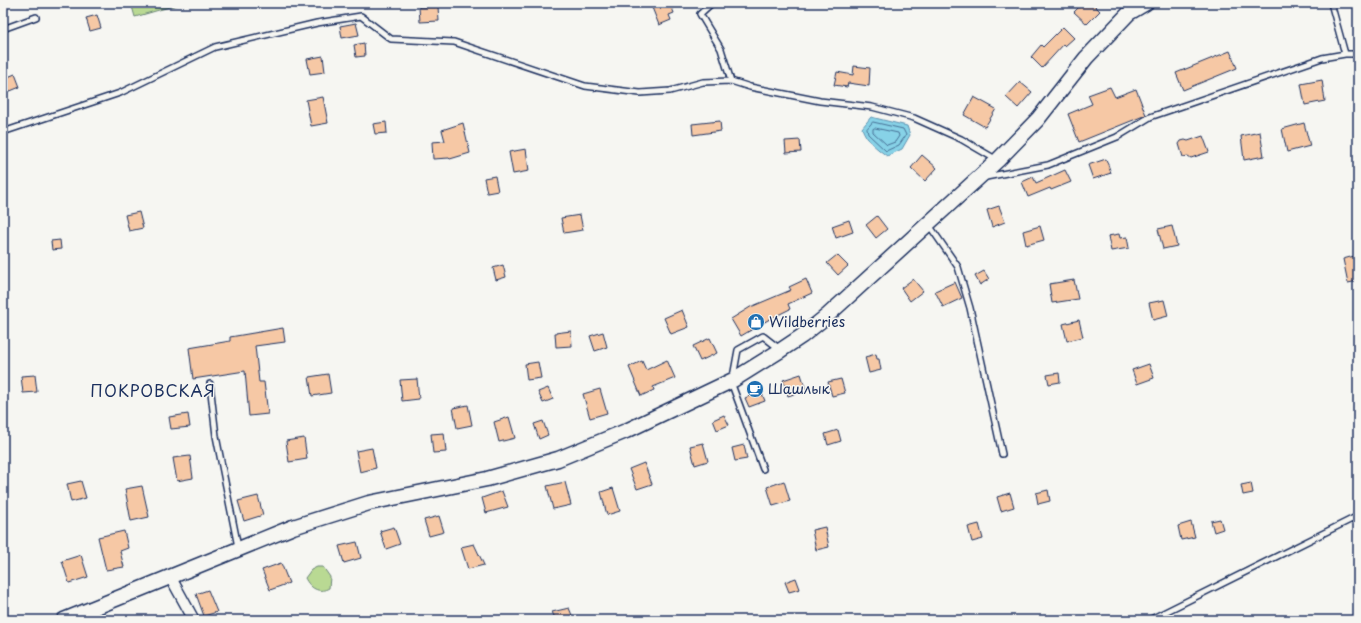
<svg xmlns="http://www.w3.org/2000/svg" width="1361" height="623" font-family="'Playpen Sans',sans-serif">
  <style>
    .green { fill: #b9d993; stroke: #6a8478 }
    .water { fill: #87d2e7; stroke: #5c91b0 }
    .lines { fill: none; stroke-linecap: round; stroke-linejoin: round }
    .shore { stroke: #467095; stroke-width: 1 }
    .building { fill: #f6c8a5; stroke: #1b2f5e }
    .service-casing { stroke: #1b2f5e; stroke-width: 8 }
    .minor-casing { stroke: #1b2f5e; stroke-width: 13 }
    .secondary-casing { stroke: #1b2f5e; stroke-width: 17 }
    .path { stroke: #1b2f5e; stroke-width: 2; stroke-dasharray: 4 3; stroke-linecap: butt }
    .service { stroke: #f6f6f2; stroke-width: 5 }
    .minor { stroke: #f6f6f2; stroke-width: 10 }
    .secondary { stroke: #f6f6f2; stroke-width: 14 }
    .labels { text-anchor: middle; stroke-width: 3; stroke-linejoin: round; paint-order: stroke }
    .poi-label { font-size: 14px; fill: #1b2f5e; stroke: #f6f6f2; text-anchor: start }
    .quarter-label { font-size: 16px; letter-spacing: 1px; fill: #1b2f5e; stroke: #f6f6f2 }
  </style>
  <rect width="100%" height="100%" fill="#f6f6f2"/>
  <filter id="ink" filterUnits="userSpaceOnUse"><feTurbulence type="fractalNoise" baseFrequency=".025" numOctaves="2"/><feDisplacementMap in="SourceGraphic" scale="8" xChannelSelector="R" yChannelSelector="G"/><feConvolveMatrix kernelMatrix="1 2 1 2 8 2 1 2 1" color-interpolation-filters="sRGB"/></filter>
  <g filter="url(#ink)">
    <path class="green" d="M131,3H183L135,17Z
      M317,567H323L330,577L329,588C319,594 310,588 305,578L311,570Z"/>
    <path class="water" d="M871,117L907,126L910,135L902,149L887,156C876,148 866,140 862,128Z"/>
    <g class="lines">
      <path class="shore" d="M873,122L903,129L906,135L899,145L886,151L868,134L867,129Z
        M875,128L898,133L899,136L895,142L887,145L873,132V129Z"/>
    </g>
    <path class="building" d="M657,3H670L674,13L669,15L671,20L659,25L651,5Z
      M1083,3H1092L1100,11L1087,24L1074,12Z
      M419,7H438L439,21L420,22Z
      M97,15L101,28L90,31L86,18Z
      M356,23L359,35L342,38L340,26Z
      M1063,27L1074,38L1065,46L1064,44L1042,68L1031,57L1041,45L1043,47Z
      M364,43L365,56L356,57L354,45Z
      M1230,51L1237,68L1183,90L1176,73Z
      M323,56L325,72L310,74L307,59Z
      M854,66L870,68L869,86L848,83L847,87L834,85L837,72L853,75Z
      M15,74L20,87L3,94V79Z
      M1322,80L1325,101L1305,105L1301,84Z
      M1020,82L1032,92L1018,108L1006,97Z
      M1110,87L1115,97L1136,89L1146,115L1079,142L1068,114L1092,104L1088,95Z
      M323,97L328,123L311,126L306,100Z
      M974,97L996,109L985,127L964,115Z
      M720,121L721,131L693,135L692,124Z
      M386,122L387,133L375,134L373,124Z
      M463,123L470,153L450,159L449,158L433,159L432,142L445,141L442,130Z
      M1304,123L1310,146L1287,152L1282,129Z
      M1260,132L1264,156L1244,160L1241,136Z
      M1203,136L1209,152L1191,158L1188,156L1183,157L1179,144L1181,141L1185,140L1188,141Z
      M800,140L801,152L786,153L785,141Z
      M526,149L529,171L513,174L509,152Z
      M922,155L937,168L925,181L911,168Z
      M1106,159L1111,173L1093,179L1088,165Z
      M1065,170L1071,182L1051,190L1050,188L1028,197L1022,182L1033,177L1036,183Z
      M495,176L498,191L487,193L484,178Z
      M999,206L1005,222L992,227L987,210Z
      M139,212L143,228L129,231L125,215Z
      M580,215L583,230L564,233L561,218Z
      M877,216L887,229L876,238L866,225Z
      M849,220L853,232L836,238L832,226Z
      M1040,226L1044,240L1026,245L1023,231Z
      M1172,226L1177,246L1163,249L1158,229Z
      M1119,234L1120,238L1127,237L1129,248L1111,251L1108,236Z
      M60,240L61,249L52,250L51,241Z
      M837,255L848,266L838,275L827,263Z
      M1358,255V281L1348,283L1343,259Z
      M503,265L506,277L496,280L493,268Z
      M984,271L989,279L980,285L975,276Z
      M806,279L812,293L788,304L790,309L768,320L741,336L731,319L752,306H753L791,290L789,287Z
      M913,279L923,291L910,301L901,288Z
      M1074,280L1078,299L1052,303L1049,284Z
      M955,282L962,298L943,307L935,291Z
      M1164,300L1168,316L1153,320L1149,303Z
      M682,310L689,327L671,334L664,318Z
      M1079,320L1083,337L1067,341L1063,324Z
      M283,328L285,342L255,346L259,382H264L268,414L249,416L245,371L193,379L189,348L230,341V337Z
      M571,331L572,346L556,347L555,333Z
      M603,332L607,347L595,351L590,336Z
      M710,338L717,353L700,361L693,346Z
      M876,354L877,359H879L881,370L869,373L865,357Z
      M667,360L675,378L653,387L654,390L641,396L629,367L642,361L646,370Z
      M538,362L541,378L527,380L525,364Z
      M1149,364L1154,378L1137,384L1132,370Z
      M1059,373L1060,382L1049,384L1047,375Z
      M328,374L331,393L312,396L309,377Z
      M801,374L806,390L788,396L783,380Z
      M35,375L37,392L23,393L21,376Z
      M417,379L419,399L402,401L400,380Z
      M841,379L845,393L832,396L828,382Z
      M548,388L553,399L543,403L538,392Z
      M600,389L607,413L590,418L583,394Z
      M761,391L765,401L749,407L745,398Z
      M468,405L472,425L457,428L453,408Z
      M188,414L190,427L171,429L169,417Z
      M724,415L729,425L717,430L713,420Z
      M509,417L515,438L499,442L494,422Z
      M543,421L548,435L539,439L534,424Z
      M838,430L841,441L828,445L825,434Z
      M444,433L446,452L433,453L431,434Z
      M304,438L307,459L289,462L286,441Z
      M703,443L708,461L695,465L690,446Z
      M744,445L747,459L735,461L732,448Z
      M372,448L376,468L360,472L356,451Z
      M190,456L193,478L177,481L173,458Z
      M644,463L652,484L637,489L629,469Z
      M81,481L86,498L71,502L67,484Z
      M784,481L790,501L773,506L767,487Z
      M565,482L571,505L553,509L547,486Z
      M1251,483L1253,493L1243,495L1241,485Z
      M142,486L149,517L131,521L125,489Z
      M613,488L620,511L607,515L601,492Z
      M1048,490L1050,501L1038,504L1036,493Z
      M502,491L508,507L486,513L482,498Z
      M1010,493L1014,507L1001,511L997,497Z
      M258,496L263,515L244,521L238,501Z
      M439,516L444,532L429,536L424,520Z
      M1220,519L1223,529L1214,532L1211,521Z
      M1191,522L1195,537L1181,540L1178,526Z
      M979,524L983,539L972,542L968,527Z
      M394,527L400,544L386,549L380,531Z
      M825,527L829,547L816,550L812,530Z
      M124,531L128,548L120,551L124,567L106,570L98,537Z
      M357,542L361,558L344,563L339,546Z
      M474,544L484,565L468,569L461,547Z
      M81,555L88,577L69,583L62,561Z
      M281,563L289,583L270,590L262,570Z
      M796,578L800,589L789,592L785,582Z
      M208,590L217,612L204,616L196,594Z
      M569,608L574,620H556L552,612Z"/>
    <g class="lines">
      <g class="service-casing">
        <path id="service" d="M712,3L700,14L721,49L731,81
          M1331,3L1345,54
          M3,29L36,17
          M3,132L120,93L215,47L317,23L361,16L391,39L454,42L585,86L640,93L670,91L703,82L731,81L750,87L820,101L872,107L914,118L961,139L997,160
          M986,177L1048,165L1117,137L1150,117L1322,58L1345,54H1358
          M929,225L958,267L970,308L1002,454
          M733,377L738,350L763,336L781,350
          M731,382L763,469
          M210,384L216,436L238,547
          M1149,620L1358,516"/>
      </g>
      <g class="minor-casing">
        <path id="minor" d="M171,578L194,620"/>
      </g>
      <g class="secondary-casing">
        <path id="secondary" d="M64,620L293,527L369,503L487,479L558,459L626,431L733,380L781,350L802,336L828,315L998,160L1038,119L1086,58L1129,13L1146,3"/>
      </g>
      <path class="path" d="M693,3L696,8"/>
      <use href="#service" class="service"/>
      <use href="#minor" class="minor"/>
      <use href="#secondary" class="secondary"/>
    </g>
  </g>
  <defs>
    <g id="shop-disc" transform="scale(0.9)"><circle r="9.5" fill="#1f6fb2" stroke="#f6f6f2"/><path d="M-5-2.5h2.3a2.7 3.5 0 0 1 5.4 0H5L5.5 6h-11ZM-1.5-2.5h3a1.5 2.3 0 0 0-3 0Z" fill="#fff"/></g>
    <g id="cafe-disc" transform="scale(0.9)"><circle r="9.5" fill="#1f6fb2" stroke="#f6f6f2"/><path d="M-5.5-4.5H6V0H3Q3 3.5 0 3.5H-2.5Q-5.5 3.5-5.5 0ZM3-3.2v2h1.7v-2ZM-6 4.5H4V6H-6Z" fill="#fff"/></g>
  </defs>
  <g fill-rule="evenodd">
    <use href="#shop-disc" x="756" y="322"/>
    <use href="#cafe-disc" x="755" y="389"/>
  </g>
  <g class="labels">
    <g class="poi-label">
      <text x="769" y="327">Wildberries</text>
      <text x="768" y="394">Шашлык</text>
    </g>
    <g class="quarter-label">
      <text x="153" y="397">ПОКРОВСКАЯ</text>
    </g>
  </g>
  <rect width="1361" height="623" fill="none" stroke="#f6f6f2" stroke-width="16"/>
  <rect x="8" y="8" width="1345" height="607" fill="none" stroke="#1b2f5e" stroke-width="1.5" filter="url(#ink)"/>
</svg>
